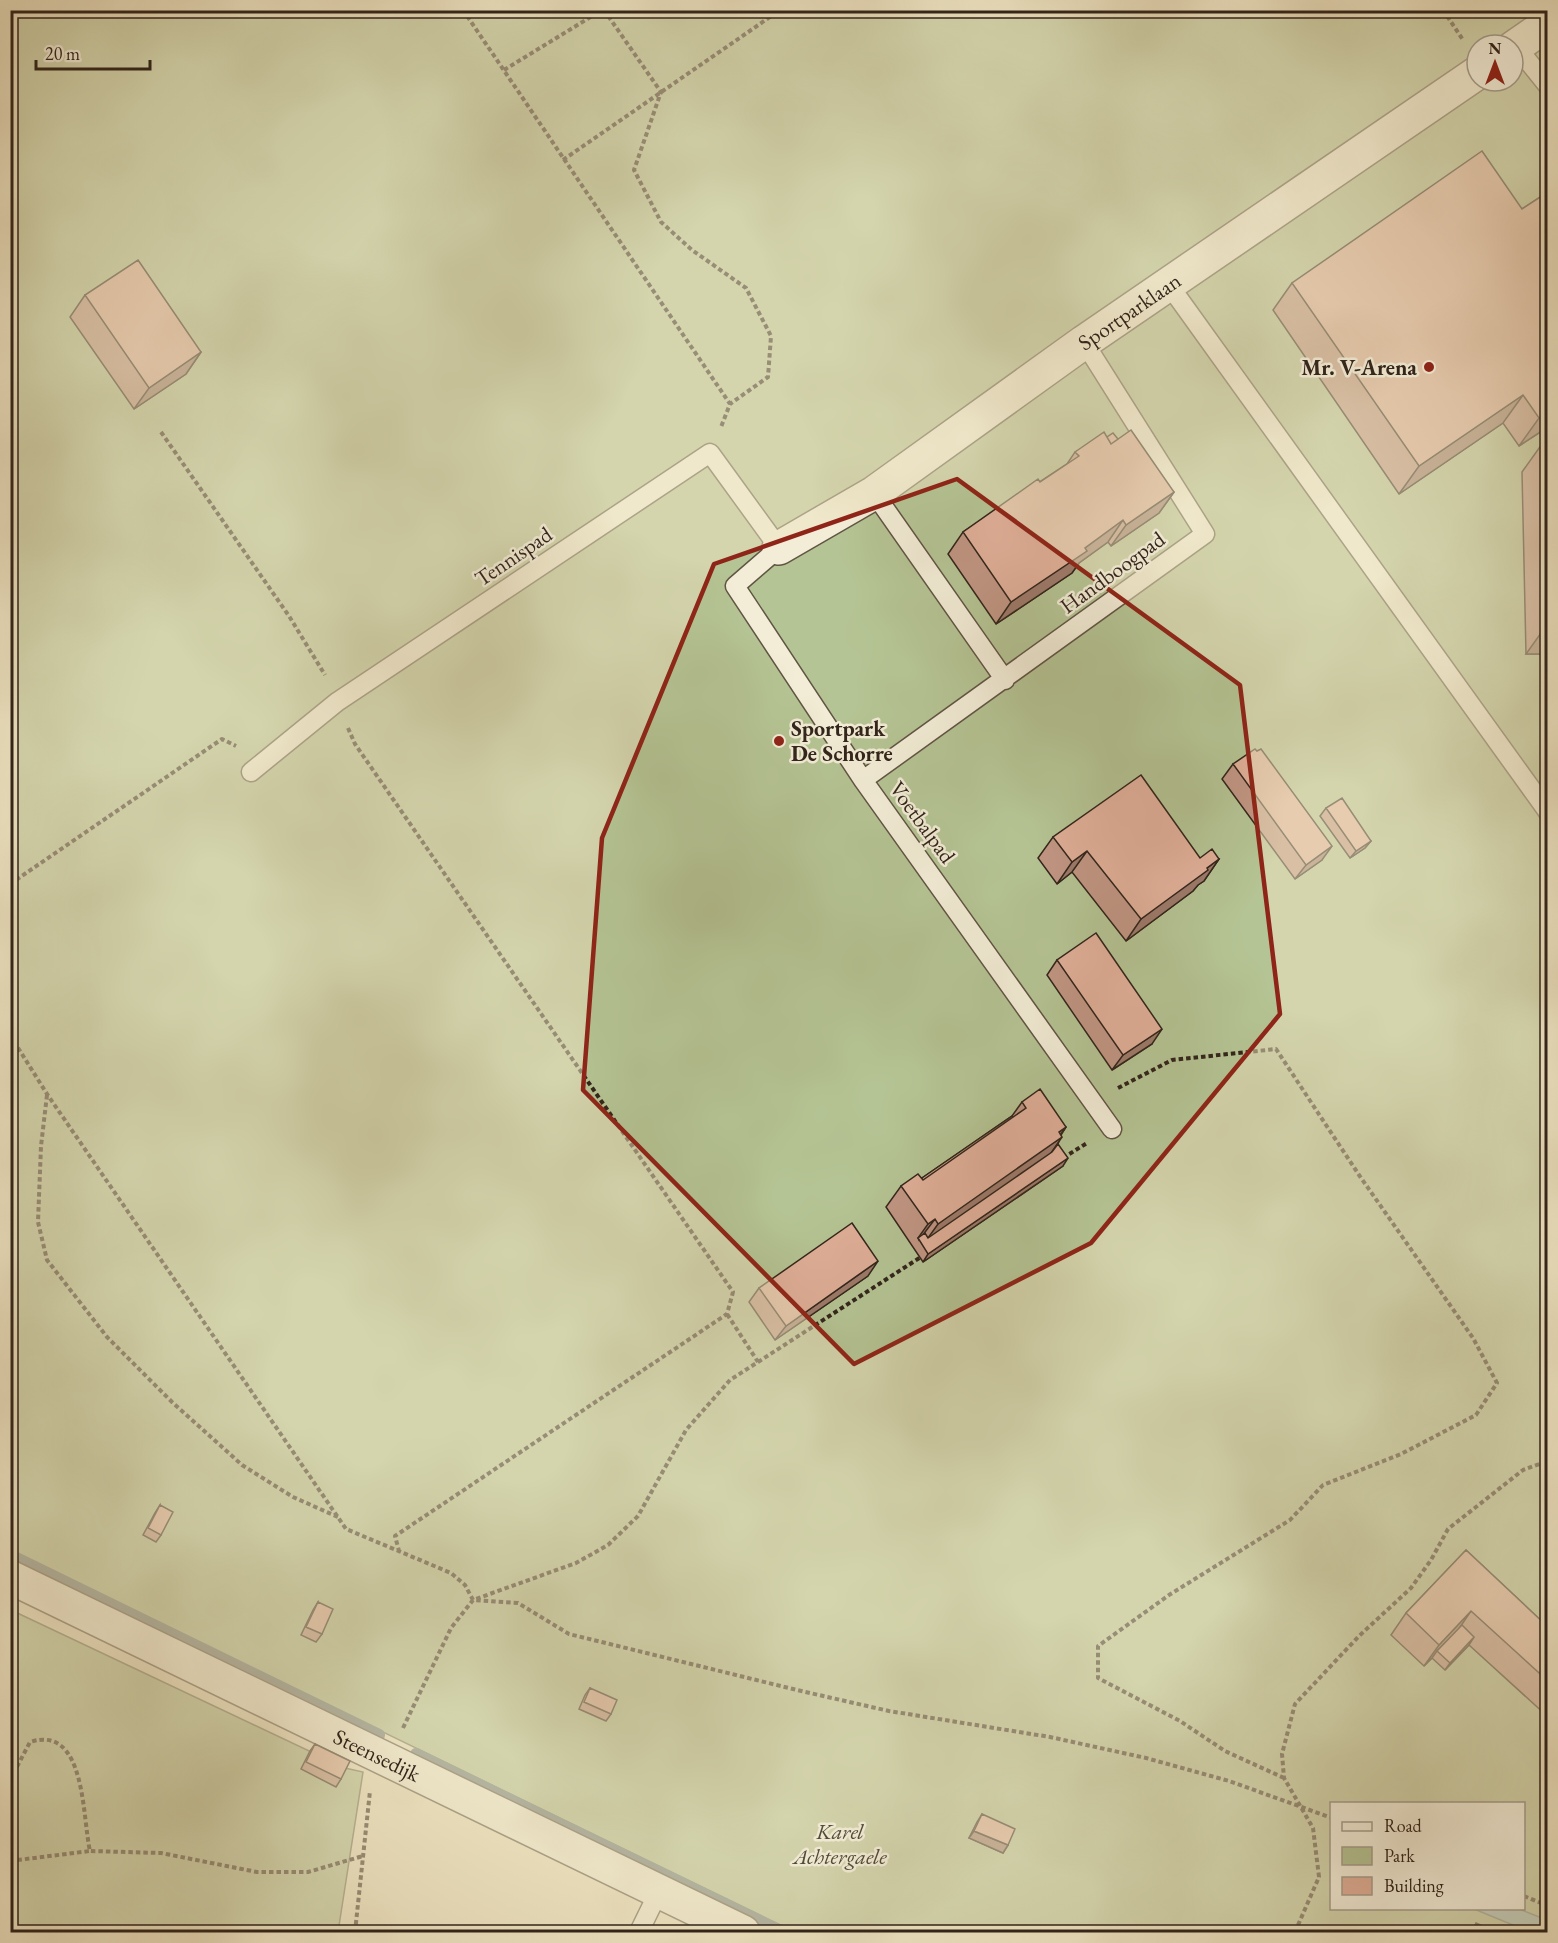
<svg xmlns="http://www.w3.org/2000/svg" width="1558" height="1943" font-family="'EB Garamond',serif">
  <style>
    .green { fill: #b5c494; stroke: #737458; stroke-width: 1.5; fill-rule: evenodd }
    .water { fill: #9cbcbc; stroke: #717f7c; stroke-width: 1.5 }
    .lines { fill: none; stroke-linecap: round; stroke-linejoin: round }
    .stream { stroke: #717f7c; stroke-width: 12 }
    .lane-casing { stroke: #605444; stroke-width: 21 }
    .street-casing { stroke: #605444; stroke-width: 36 }
    .path { stroke: #31241b; stroke-width: 4; stroke-dasharray: 4.5 3; stroke-linecap: butt }
    .lane { stroke: #f3edd7; stroke-width: 18 }
    .street { stroke: #f3edd7; stroke-width: 33 }
    .wall { fill: #c19684; stroke: #31241b; stroke-width: 1.5 }
    .shaded-wall { fill: #9d7a6b; stroke: #31241b; stroke-width: 1.5 }
    .building { fill: #e0af99; stroke: #31241b; stroke-width: 1.5 }
    .marked { fill: none; stroke: #8f2418; stroke-width: 4.5; stroke-linejoin: round }
    .poi-dot { fill: #8f2418; stroke: #f3edd7; stroke-width: 2 }
    .labels { text-anchor: middle; stroke-width: 5; stroke-linejoin: round; paint-order: stroke }
    .street-label { font-size: 22px; fill: #31241b; stroke: #f3edd7 }
    .poi-label { font-size: 22px; font-weight: bold; fill: #31241b; stroke: #f3edd7; text-anchor: end }
    .park-label { font-size: 22px; font-style: italic; fill: #524c39; stroke: #f3edd7 }
  </style>
  <rect width="100%" height="100%" fill="#ede3c1"/>
  <filter id="stains"><feTurbulence type="fractalNoise" baseFrequency=".00333" numOctaves="4"/><feColorMatrix values="0 0 0 0 .2 0 0 0 0 .09 0 0 0 0 .02 0 0 0 .5 -.17"/></filter>
  <radialGradient id="worn" r=".72"><stop offset=".6" stop-color="#630" stop-opacity="0"/><stop offset="1" stop-color="#630" stop-opacity=".3"/></radialGradient>
  <path class="green" d="M10,11H1547V1932H794L11,1551ZM1477,45H1513V81H1477ZM1332,1804H1524V1908H1332Z
    M11,1610L345,1768L363,1772L338,1932H11Z"/>
  <path class="water" d="M1474,1909H1519L1547,1920V1932H1530Z"/>
  <g class="lines">
    <path class="stream" d="M10,1555L379,1735
      M416,1754L783,1932"/>
    <g class="lane-casing">
      <path id="lane" d="M1516,46L1548,86
        M1169,285L1548,812
        M874,493L1005,680
        M251,772L337,702L710,453L779,548L735,586L863,780L1112,1129
        M863,780L1205,534L1084,342
        M639,1932L659,1891"/>
    </g>
    <g class="street-casing">
      <g id="street">
        <path d="M1513,48L1548,24"/>
        <path id="s1" d="M779,548L874,493L1084,342L1477,73"/>
        <path id="s2" d="M10,1577L743,1932"/>
      </g>
    </g>
    <path class="path" d="M463,10L730,404L721,427
      M604,10L661,92L634,170L661,222L692,250L746,288L771,336L768,377L730,404
      M1443,10L1463,40
      M504,70L602,10
      M563,160L780,10
      M161,432L289,616L325,675
      M348,728L355,744L733,1292L727,1314L395,1536L399,1551
      M10,884L222,739L236,746
      M10,1035L47,1094L346,1529L451,1573L465,1585L473,1600L518,1603L569,1634L797,1690L889,1711L1050,1737L1146,1758L1229,1781L1332,1818
      M1118,1088L1172,1060L1276,1049L1359,1175L1473,1338L1497,1383L1476,1415L1401,1454L1323,1485L1290,1520L1169,1595L1098,1646V1678L1180,1721L1225,1751L1284,1778
      M47,1095L41,1146L38,1222L47,1260L107,1337L172,1402L242,1465L293,1497L338,1517
      M1063,1158L1087,1143
      M758,1362L924,1255
      M403,1728L451,1628L473,1600L576,1563L608,1545L638,1516L686,1430L730,1380L758,1362L727,1314
      M10,1780L30,1742C86,1724 82,1816 90,1851L161,1853L257,1872H308L363,1856
      M10,1861L90,1851
      M1524,1896L1548,1906
      M355,1932L370,1791
      M1295,1932L1319,1877L1313,1828L1284,1778L1282,1754L1295,1704L1359,1636L1411,1588L1431,1560L1448,1529L1523,1470L1548,1461"/>
    <use href="#lane" class="lane"/>
    <use href="#street" class="street"/>
  </g>
  <path class="wall" d="M1548,192V427L1519,446L1503,423L1399,494L1273,310L1292,283L1522,209Z
    M85,295L201,352L186,374L134,409L70,317Z
    M1107,437L1118,439L1174,492L1159,513L1111,546L1108,542L1079,563L1072,573L996,624L948,554L963,532L1067,464L1075,452Z
    M1548,443V654H1526L1522,472L1542,444Z
    M1233,764L1322,860L1295,879L1222,779Z
    M1326,808L1371,841L1365,848L1350,858L1320,816Z
    M1053,837L1200,858L1219,859L1204,881L1198,885L1193,891L1126,941L1072,872L1057,884L1038,858Z
    M1057,960L1152,1044L1112,1070L1047,975Z
    M1022,1102L1066,1127L1061,1135L1058,1144L1063,1166L923,1262L886,1207L901,1186L922,1178L1012,1116Z
    M868,1276L775,1340L749,1302L759,1288Z
    M160,1505L161,1535L156,1542L143,1535L155,1513Z
    M1466,1550L1548,1627V1715L1547,1716L1469,1645L1445,1670L1432,1658L1424,1666L1391,1635L1406,1613Z
    M318,1602L322,1634L316,1642L301,1635L313,1610Z
    M590,1688L611,1714L606,1721L579,1709L585,1695Z
    M315,1744L341,1779L336,1787L301,1769L310,1751Z
    M982,1814L1008,1845L1003,1853L969,1838L977,1822Z"/>
  <path class="shaded-wall" d="M201,352L186,374L134,409L149,388Z
    M1523,395L1503,423L1399,494L1419,466Z
    M1548,412V427L1519,446L1539,418Z
    M1174,492L1159,513L1111,546L1126,525Z
    M1123,520L1108,542L1079,563L1072,573L996,624L1011,602Z
    M1546,626H1548V654H1526Z
    M1371,841L1365,848L1350,858L1356,851Z
    M1332,846L1322,860L1295,879L1306,865Z
    M1087,851L1072,872L1057,884L1072,862Z
    M1219,859L1204,881L1198,885L1193,891L1126,941L1141,919Z
    M1162,1029L1152,1044L1112,1070L1123,1055Z
    M1066,1127L1055,1142L1062,1137L1047,1159L923,1245L938,1224Z
    M1068,1158L1063,1166L923,1262L928,1254Z
    M935,1219L919,1240L918,1238L928,1224Z
    M878,1261L868,1276L775,1340L786,1326Z
    M1471,1611L1456,1633L1437,1651L1432,1658L1424,1666L1439,1645Z
    M1474,1637L1469,1645L1445,1670L1450,1663Z
    M974,1831L1008,1845L1003,1853L969,1838Z"/>
  <path class="building" d="M1482,151L1522,209L1548,192V412L1539,418L1523,395L1419,466L1292,283Z
    M138,260L201,352L149,388L85,295Z
    M1131,430L1174,492L1126,525L1123,520L1085,548L1087,551L1011,602L963,532L1038,479L1040,482L1079,456L1075,452L1104,432L1111,444Z
    M1113,433L1118,439L1111,444L1107,437Z
    M1548,443V626H1546L1542,444Z
    M1255,749L1257,751L1261,749L1332,846L1306,865L1233,764Z
    M1141,775L1200,858L1212,849L1219,859L1207,868L1208,870L1141,919L1087,851L1072,862L1053,837Z
    M1342,798L1371,841L1356,851L1326,808Z
    M1096,933L1162,1029L1123,1055L1057,960Z
    M1040,1089L1066,1127L1059,1132L1062,1137L938,1224L935,1219L928,1224L901,1186L918,1174L923,1180L1026,1108L1022,1102Z
    M1012,1116L1013,1117L923,1180L922,1178Z
    M1058,1144L1068,1158L928,1254L918,1238L925,1233L928,1238L1052,1152Z
    M852,1223L878,1261L786,1326L759,1288Z
    M160,1505L173,1512L161,1535L148,1528Z
    M1466,1550L1548,1627V1681L1471,1611L1439,1645L1406,1613Z
    M318,1602L333,1609L322,1634L306,1627Z
    M1462,1625L1474,1637L1450,1663L1437,1651Z
    M590,1688L617,1700L611,1714L584,1702Z
    M315,1744L350,1761L341,1779L306,1762Z
    M982,1814L1015,1829L1008,1845L974,1831Z
    M1476,1923L1496,1932H1472Z"/>
  <path d="M0 0H1558V1943H0ZM957,479L1240,685L1280,1014L1091,1243L854,1364L583,1090L602,838L714,564Z" fill="#ede3c1" fill-opacity=".55" fill-rule="evenodd"/>
  <path class="marked" d="M957,479L1240,685L1280,1014L1091,1243L854,1364L583,1090L602,838L714,564Z"/>
  <g class="poi-dot">
    <circle cx="1429" cy="367" r="6"/>
    <circle cx="779" cy="741" r="6"/>
  </g>
  <g class="labels">
    <g class="street-label">
      <text dy="8" stroke="none"><textPath href="#s1" startOffset="423">Sportparklaan</textPath></text>
      <text transform="translate(513 556) rotate(-34)" y="8">Tennispad</text>
      <text transform="translate(1112 572) rotate(-36)" y="8">Handboogpad</text>
      <text transform="translate(923 822) rotate(54)" y="8">Voetbalpad</text>
      <text dy="8" stroke="none"><textPath href="#s2" startOffset="408">Steensedijk</textPath></text>
    </g>
    <g class="poi-label">
      <text x="1417" y="375">Mr. V-Arena</text>
      <text x="791" y="736" text-anchor="start">Sportpark<tspan x="791" dy="25">De Schorre</tspan></text>
    </g>
    <g class="park-label">
      <text x="840" y="1839">Karel<tspan x="840" dy="25">Achtergaele</tspan></text>
    </g>
  </g>
  <rect width="1558" height="1943" fill="none" stroke="#ede3c1" stroke-width="36"/>
  <rect x="12" y="12" width="1534" height="1919" fill="none" stroke="#31241b" stroke-width="3"/>
  <rect x="18" y="18" width="1522" height="1907" fill="none" stroke="#31241b" stroke-width="1.5"/>
  <rect x="1330" y="1802" width="195" height="108" fill="#f3edd7" stroke="#a59d8c" stroke-width="1.5"/>
  <rect x="1342" y="1822" width="30" height="9" fill="#f3edd7" stroke="#a59d8c" stroke-width="1.5"/>
  <text x="1384" y="1832" font-size="18" fill="#31241b">Road</text>
  <rect x="1342" y="1847" width="30" height="18" fill="#b5c494" stroke="#a59d8c" stroke-width="1.5"/>
  <text x="1384" y="1862" font-size="18" fill="#31241b">Park</text>
  <rect x="1342" y="1877" width="30" height="18" fill="#e0af99" stroke="#a59d8c" stroke-width="1.5"/>
  <text x="1384" y="1892" font-size="18" fill="#31241b">Building</text>
  <g transform="translate(1495 63)"><circle r="28" fill="#f3edd7" stroke="#a59d8c" stroke-width="1.5"/>
  <path d="M0-4.5L10 22L0 15L-10 22Z" fill="#8f2418"/>
  <text y="-9" font-size="16" font-weight="bold" text-anchor="middle" fill="#31241b">N</text>
  </g>
  <path d="M36 60v9h114v-9" fill="none" stroke="#31241b" stroke-width="3"/>
  <text x="45" y="60" font-size="18" fill="#31241b" stroke="#f3edd7" stroke-width="4.5" paint-order="stroke">20 m</text>
  <rect width="100%" height="100%" filter="url(#stains)"/>
  <rect width="100%" height="100%" fill="url(#worn)"/>
</svg>
